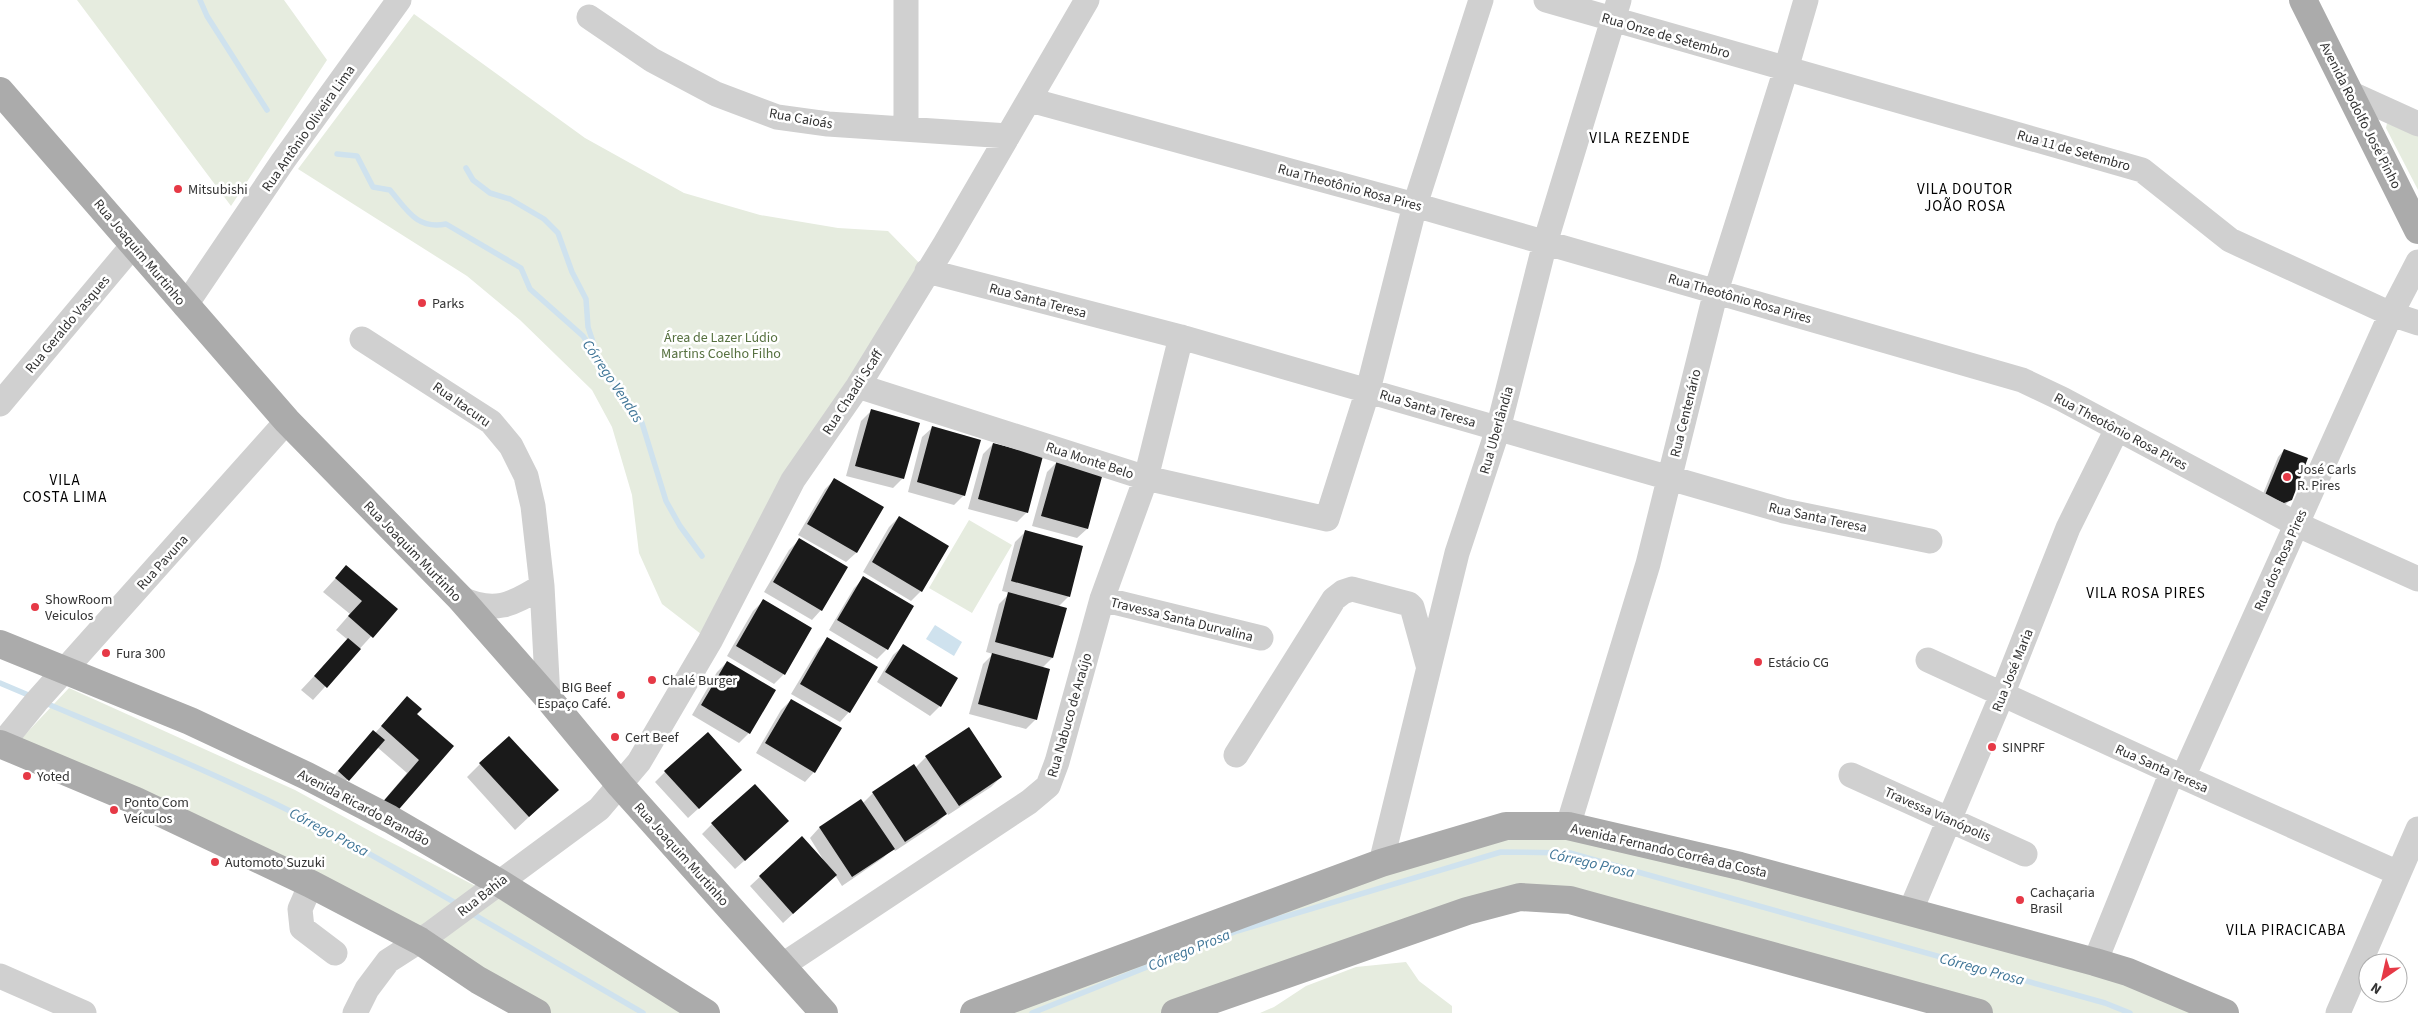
<svg xmlns="http://www.w3.org/2000/svg" width="2418" height="1013" font-family="'Source Sans 3',sans-serif">
  <style>
    .green { fill: #e6ecdf }
    .water { fill: #cfe2ee }
    .shadow { fill: #0003 }
    .lines { fill: none; stroke-linecap: round; stroke-linejoin: round }
    .stream { stroke: #cfe2ee; stroke-width: 5.5 }
    .building { fill: #1a1a1a }
    .minor { stroke: #d0d0d0; stroke-width: 25 }
    .major { stroke: #ababab; stroke-width: 28 }
    .poi-dot { fill: #e63946; stroke: #fff; stroke-width: 2 }
    .labels { text-anchor: middle; stroke-width: 5; stroke-linejoin: round; paint-order: stroke }
    .street-label { font-size: 14px; fill: #333; stroke: #fff }
    .poi-label { font-size: 14px; fill: #333; stroke: #fff; text-anchor: start }
    .park-label { font-size: 14px; fill: #56703f; stroke: #fff }
    .neighbourhood-label { font-size: 15px; letter-spacing: 1px; fill: #000; stroke: #fff }
    .water-label { font-size: 15px; font-style: italic; fill: #3f7597; stroke: #fff }
  </style>
  <rect width="100%" height="100%" fill="#fff"/>
  <path class="green" d="M77,0H284L327,60L231,206Z
    M414,14L585,138L684,193L760,215L838,228L888,231L927,271L710,641L662,604L639,553L632,495L612,427L592,390L520,320L467,276L298,169Z
    M2387,123L2418,135V190L2386,128Z
    M969,520L1012,545L972,613L929,588Z
    M69,688L295,790L379,836L491,894L687,1013H551L485,976L20,740Z
    M1568,826L2225,1013H1979L1520,897L1175,1013H974L1381,863Z
    M1406,962L1419,981L1452,1006V1013H1260L1274,1007L1306,986L1356,967Z"/>
  <path class="water" d="M935,625L962,642L954,656L926,639Z"/>
  <path class="shadow" d="M871,411L903,478L893,488L846,476L861,421Z
    M932,428L964,495L954,505L908,492L922,437Z
    M993,444L1027,512L1017,522L968,509L983,454Z
    M2284,450L2291,499L2284,506L2260,501L2278,457Z
    M1057,462L1087,529L1077,538L1032,526L1047,472Z
    M835,479L882,507L856,553L846,562L798,535L825,489Z
    M899,517L948,546L921,591L911,601L863,572L889,527Z
    M1025,532L1069,596L1058,607L1052,658L1042,668L1036,719L1026,729L969,714L983,664L993,654L986,652L999,604L1010,593L1002,591L1015,542Z
    M799,540L821,610L812,620L764,592L789,550Z
    M346,567L396,609L313,700L301,690L348,640L336,630L350,614L323,592Z
    M864,578L887,649L877,659L829,630L854,588Z
    M763,601L784,674L774,684L727,656L753,611Z
    M828,639L849,712L840,722L791,694L818,649Z
    M903,646L940,706L930,716L877,682L893,655Z
    M727,662L749,733L739,743L692,715L717,672Z
    M407,698L416,715L452,746L369,818L407,773L377,747L335,793L326,785L360,745L373,732L375,733Z
    M791,700L814,772L805,782L756,753L781,710Z
    M926,757L1001,777L991,787L948,815L947,813L936,824L895,851L893,848L883,858L842,886L835,875L783,923L750,886L802,838L824,861L810,838L819,828L861,801L863,803L873,793L915,768Z
    M480,764L544,803L515,830L467,777Z
    M665,772L731,779L688,818L655,782Z
    M712,824L778,831L735,869L702,834Z"/>
  <g class="lines">
    <path class="stream" d="M200,0L207,16L267,110
      M337,154L357,156L373,187L390,190C407,210 417,230 446,224L521,268L530,289L583,336L642,423L666,501L680,526L702,556
      M466,168L473,180L490,193L510,199L544,219L558,233L572,272L586,299L588,327L596,351
      M0,683L33,697
      M43,702C126,737 209,771 290,811C347,840 403,873 459,905
      M471,913L643,1013
      M1032,1013L1237,931L1501,852L1570,853L2105,1003L2130,1013"/>
  </g>
  <path class="building" d="M871,409L920,423L904,479L855,466Z
    M932,426L981,440L965,496L917,482Z
    M993,443L1043,456L1028,513L978,499Z
    M2284,449L2308,458L2292,500L2284,503L2265,495Z
    M1057,460L1103,473L1088,529L1041,516Z
    M834,478L884,507L857,553L807,524Z
    M899,516L949,546L922,592L872,562Z
    M1025,530L1083,546L1070,597L1011,581Z
    M799,538L848,567L822,611L773,582Z
    M346,565L398,609L373,638L348,616L362,601L335,578Z
    M863,576L914,606L888,650L837,620Z
    M1008,592L1067,608L1053,658L995,642Z
    M763,599L812,628L785,675L736,646Z
    M827,637L878,667L850,713L800,684Z
    M348,638L361,649L327,688L314,676Z
    M903,644L958,678L941,707L885,672Z
    M992,653L1050,669L1037,720L978,704Z
    M727,661L776,690L750,734L701,705Z
    M407,696L422,709L417,714L454,746L394,815L381,804L419,760L381,726Z
    M791,699L842,728L815,773L765,743Z
    M969,727L1002,777L959,806L925,756Z
    M373,730L385,740L349,781L338,771Z
    M708,732L742,770L699,809L664,771Z
    M509,736L559,790L529,817L479,763Z
    M914,764L947,814L905,842L872,792Z
    M755,784L789,821L745,861L711,823Z
    M861,799L895,849L852,877L819,827Z
    M802,836L837,875L793,914L759,876Z"/>
  <g class="lines">
    <path class="minor" d="M906,0V129
      M1546,0L2142,170L2230,240L2391,314L2418,323
      M589,17L652,60L716,94L777,117L828,124L1008,136
      M2350,93L2418,124
      M1030,100L1415,205L2022,380L2062,399L2296,524L2418,579
      M927,271L1181,337L1784,511L1930,541
      M185,306L283,161L399,0
      M362,339L491,422L511,446L526,476L533,506L542,586L548,698
      M858,386L1146,478L1327,519L1368,390L1415,205L1481,0
      M0,404L134,244
      M460,598C494,614 512,605 542,586
      M1102,599L1261,638
      M1928,660L2172,772L2398,873
      M0,746L36,702L287,421
      M1236,755L1334,599L1343,592L1352,589L1409,604L1412,607L1428,665
      M1851,775L2025,854
      M2183,777L2391,314L2418,262
      M1568,826L1648,564L1716,291L1786,69L1806,0
      M1381,863L1457,553L1498,429L1545,243L1619,0
      M311,884L300,909L302,928L335,953
      M1910,912L2002,695L2068,528L2117,429
      M2095,962L2172,772
      M783,965L1029,802L1048,786L1057,762L1102,599L1146,478L1181,337
      M0,976L84,1013
      M355,1013L367,989L388,961L430,934L599,809L639,762L710,641L793,480L858,386L945,244L1087,0
      M2338,1013L2418,829"/>
    <path class="major" d="M2303,0L2418,230
      M0,91L287,421L460,598L548,698L620,785L824,1013
      M0,644L190,721L307,776L390,819L498,882L706,1013
      M0,744L136,801L311,884L420,941L478,980L537,1013
      M974,1013L1381,863L1506,826H1568L1740,866L2095,962L2128,972L2225,1013
      M1175,1013L1467,911L1520,897L1570,900L1979,1013"/>
  </g>
  <g class="poi-dot">
    <circle cx="178" cy="189" r="5"/>
    <circle cx="422" cy="303" r="5"/>
    <circle cx="2287" cy="477" r="5"/>
    <circle cx="35" cy="607" r="5"/>
    <circle cx="106" cy="653" r="5"/>
    <circle cx="1758" cy="662" r="5"/>
    <circle cx="652" cy="680" r="5"/>
    <circle cx="621" cy="695" r="5"/>
    <circle cx="615" cy="737" r="5"/>
    <circle cx="1992" cy="747" r="5"/>
    <circle cx="27" cy="776" r="5"/>
    <circle cx="114" cy="810" r="5"/>
    <circle cx="215" cy="862" r="5"/>
    <circle cx="2020" cy="900" r="5"/>
  </g>
  <g class="labels">
    <g class="street-label">
      <text transform="translate(1666 35) rotate(16)" y="5">Rua Onze de Setembro</text>
      <text transform="translate(2361 115) rotate(63)" y="5">Avenida Rodolfo José Pinho</text>
      <text transform="translate(801 118) rotate(10)" y="5">Rua Caioás</text>
      <text transform="translate(308 128) rotate(-55)" y="5">Rua Antônio Oliveira Lima</text>
      <text transform="translate(2074 150) rotate(16)" y="5">Rua 11 de Setembro</text>
      <text transform="translate(1350 187) rotate(15)" y="5">Rua Theotônio Rosa Pires</text>
      <text transform="translate(140 252) rotate(50)" y="5">Rua Joaquim Murtinho</text>
      <text transform="translate(1740 298) rotate(16)" y="5">Rua Theotônio Rosa Pires</text>
      <text transform="translate(1038 300) rotate(15)" y="5">Rua Santa Teresa</text>
      <text transform="translate(67 324) rotate(-50)" y="5">Rua Geraldo Vasques</text>
      <text transform="translate(852 392) rotate(-57)" y="5">Rua Chaadi Scaff</text>
      <text transform="translate(462 404) rotate(35)" y="5">Rua Itacuru</text>
      <text transform="translate(1428 408) rotate(17)" y="5">Rua Santa Teresa</text>
      <text transform="translate(1685 413) rotate(-76)" y="5">Rua Centenário</text>
      <text transform="translate(1496 430) rotate(-74)" y="5">Rua Uberlândia</text>
      <text transform="translate(2121 431) rotate(28)" y="5">Rua Theotônio Rosa Pires</text>
      <text transform="translate(1090 460) rotate(18)" y="5">Rua Monte Belo</text>
      <text transform="translate(1818 517) rotate(12)" y="5">Rua Santa Teresa</text>
      <text transform="translate(413 551) rotate(46)" y="5">Rua Joaquim Murtinho</text>
      <text transform="translate(2280 560) rotate(-66)" y="5">Rua dos Rosa Pires</text>
      <text transform="translate(162 562) rotate(-48)" y="5">Rua Pavuna</text>
      <text transform="translate(1182 619) rotate(14)" y="5">Travessa Santa Durvalina</text>
      <text transform="translate(2012 670) rotate(-68)" y="5">Rua José Maria</text>
      <text transform="translate(1069 715) rotate(-74)" y="5">Rua Nabuco de Araújo</text>
      <text transform="translate(2162 768) rotate(24)" y="5">Rua Santa Teresa</text>
      <text transform="translate(364 807) rotate(28)" y="5">Avenida Ricardo Brandão</text>
      <text transform="translate(1938 814) rotate(24)" y="5">Travessa Vianópolis</text>
      <text transform="translate(1669 850) rotate(13)" y="5">Avenida Fernando Corrêa da Costa</text>
      <text transform="translate(682 854) rotate(48)" y="5">Rua Joaquim Murtinho</text>
      <text transform="translate(482 895) rotate(-38)" y="5">Rua Bahia</text>
    </g>
    <g class="poi-label">
      <text x="188" y="194">Mitsubishi</text>
      <text x="432" y="308">Parks</text>
      <text x="2297" y="474">José Carls<tspan x="2297" dy="16">R. Pires</tspan></text>
      <text x="45" y="604">ShowRoom<tspan x="45" dy="16">Veiculos</tspan></text>
      <text x="116" y="658">Fura 300</text>
      <text x="1768" y="667">Estácio CG</text>
      <text x="662" y="685">Chalé Burger</text>
      <text x="611" y="692" text-anchor="end">BIG Beef<tspan x="611" dy="16">Espaço Café.</tspan></text>
      <text x="625" y="742">Cert Beef</text>
      <text x="2002" y="752">SINPRF</text>
      <text x="37" y="781">Yoted</text>
      <text x="124" y="807">Ponto Com<tspan x="124" dy="16">Veículos</tspan></text>
      <text x="225" y="867">Automoto Suzuki</text>
      <text x="2030" y="897">Cachaçaria<tspan x="2030" dy="16">Brasil</tspan></text>
    </g>
    <g class="park-label">
      <text x="721" y="342">Área de Lazer Lúdio<tspan x="721" dy="16">Martins Coelho Filho</tspan></text>
    </g>
    <g class="neighbourhood-label">
      <text x="1640" y="143">VILA REZENDE</text>
      <text x="1965" y="194">VILA DOUTOR<tspan x="1965" dy="17">JOÃO ROSA</tspan></text>
      <text x="65" y="485">VILA<tspan x="65" dy="17">COSTA LIMA</tspan></text>
      <text x="2146" y="598">VILA ROSA PIRES</text>
      <text x="2286" y="935">VILA PIRACICABA</text>
    </g>
    <g class="water-label">
      <text transform="translate(613 381) rotate(56)" y="5">Córrego Vendas</text>
      <text transform="translate(329 832) rotate(28)" y="5">Córrego Prosa</text>
      <text transform="translate(1592 863) rotate(13)" y="5">Córrego Prosa</text>
      <text transform="translate(1189 950) rotate(-22)" y="5">Córrego Prosa</text>
      <text transform="translate(1982 969) rotate(15)" y="5">Córrego Prosa</text>
    </g>
  </g>
  <g transform="translate(2383 978) rotate(214)"><circle r="24" fill="#ffffff" stroke="#adadad"/>
  <path d="M0-4L9 19L0 12L-9 19Z" fill="#e63946"/>
  <text y="-8" font-size="14" font-weight="bold" text-anchor="middle" fill="#333333">N</text>
  </g>
</svg>
